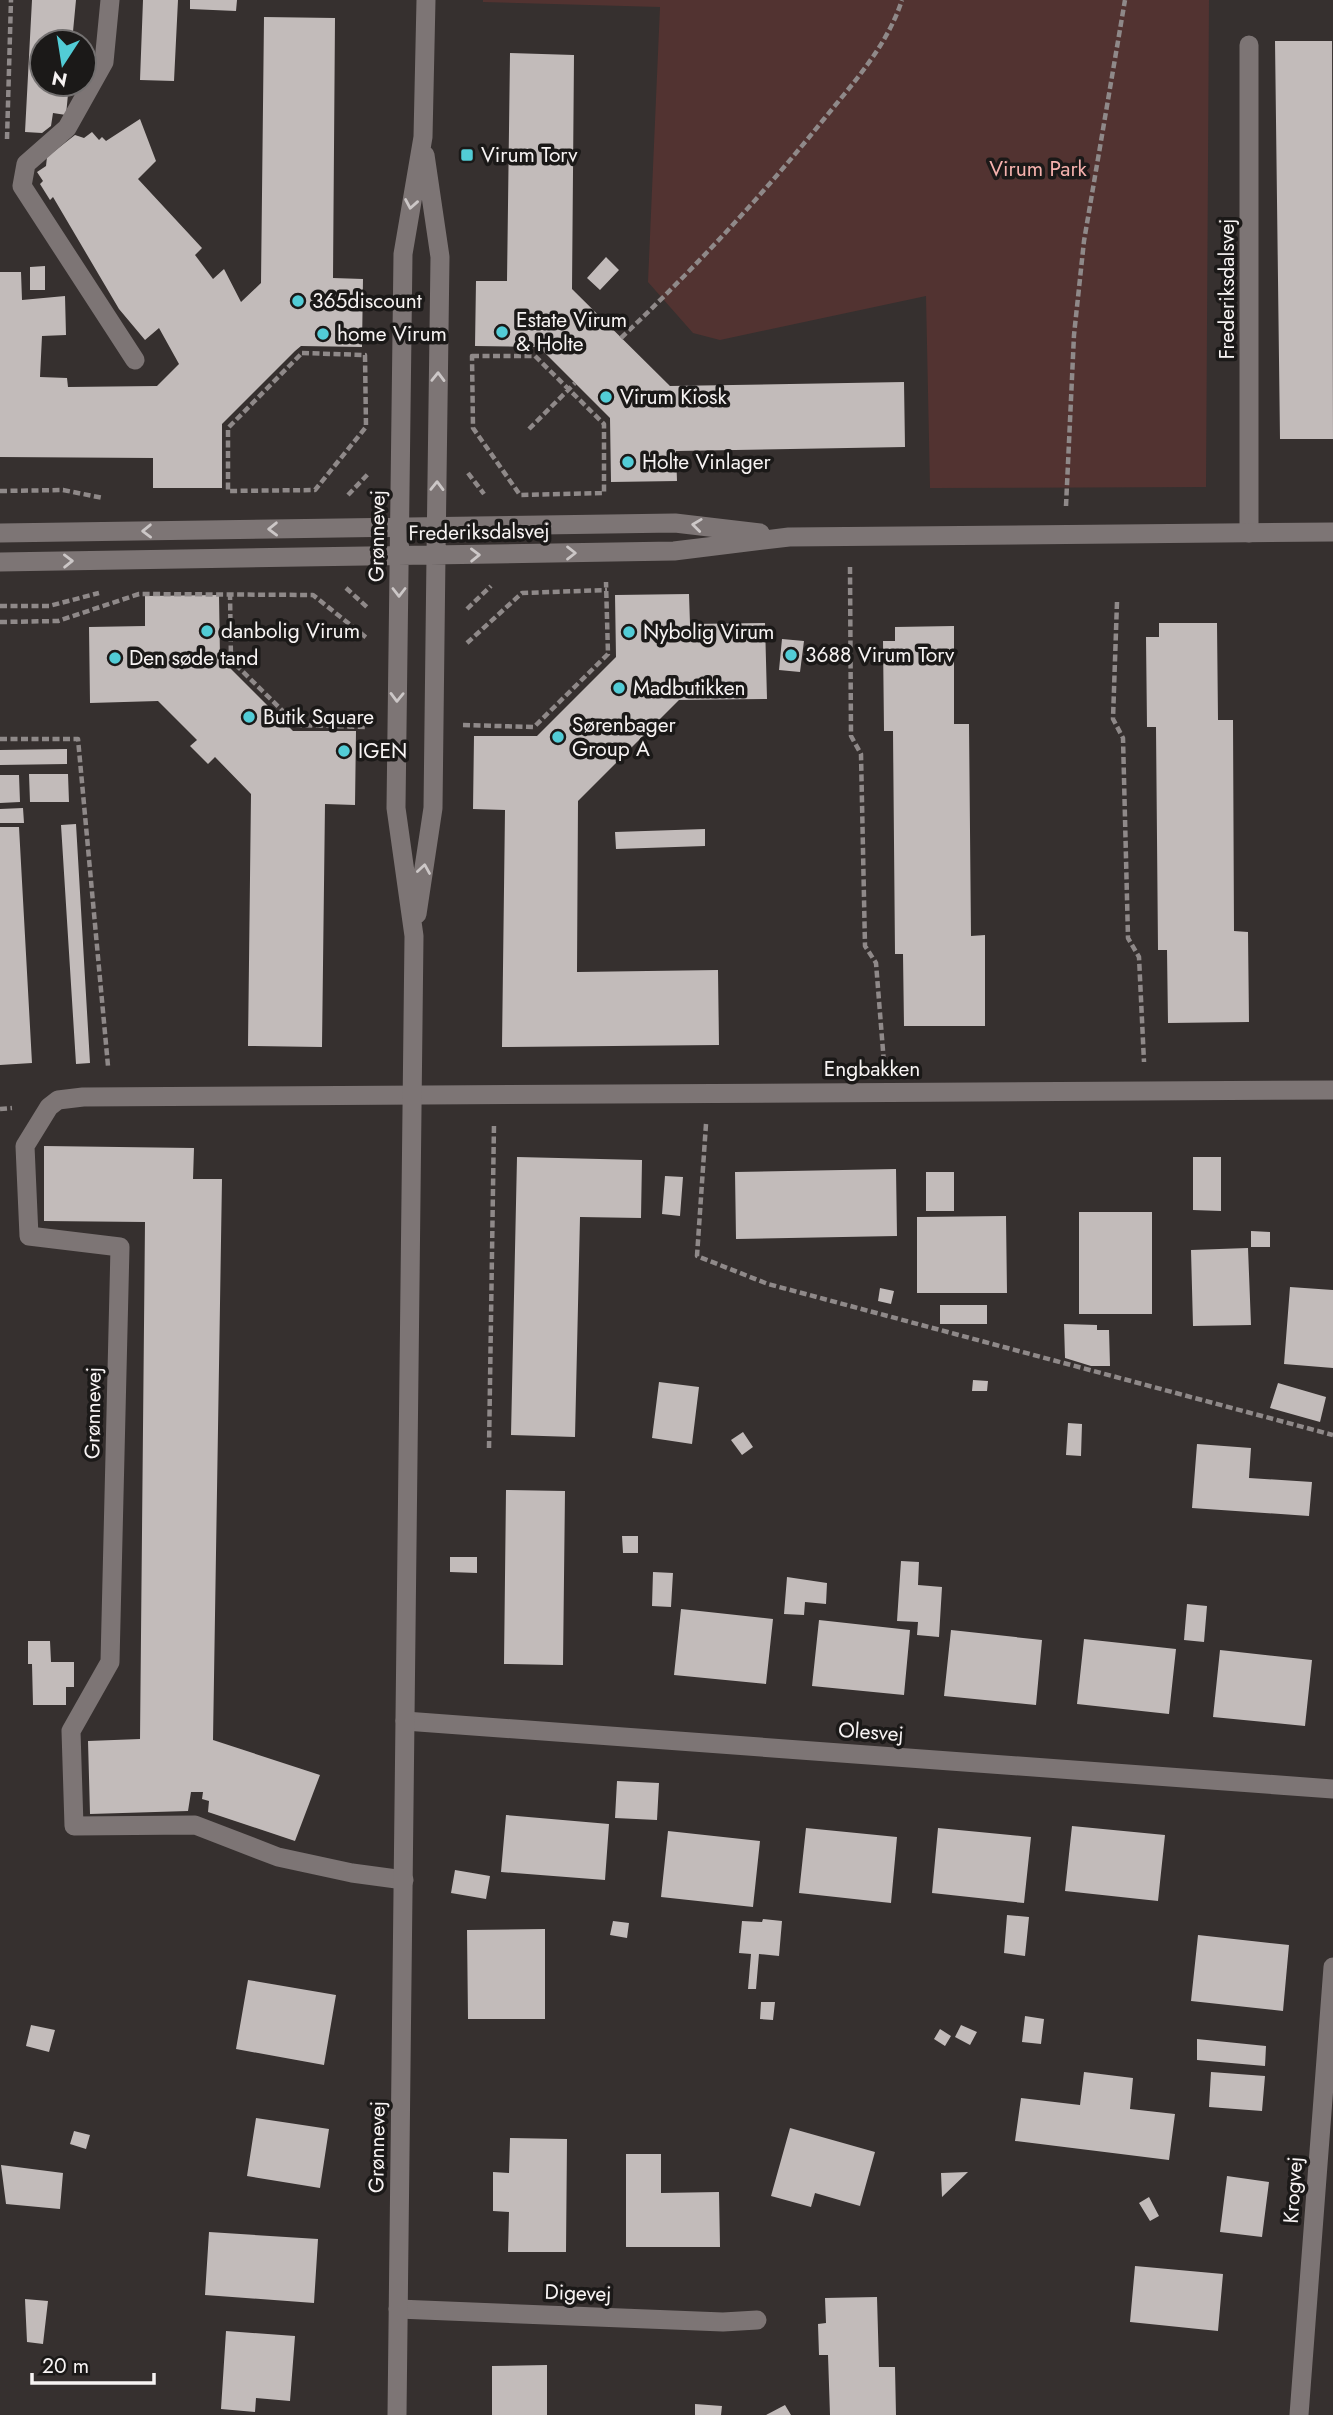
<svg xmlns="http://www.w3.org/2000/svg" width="1333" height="2415" font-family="Jost,sans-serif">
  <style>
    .green { fill: #523331 }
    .building { fill: #c2bbba }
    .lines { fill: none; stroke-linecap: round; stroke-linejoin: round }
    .path { stroke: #8f8989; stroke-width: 4.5; stroke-dasharray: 7 3.5; stroke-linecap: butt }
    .service { stroke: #7d7575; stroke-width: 19 }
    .minor { stroke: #7d7575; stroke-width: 19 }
    .tertiary { stroke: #7d7575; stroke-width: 19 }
    .oneway { stroke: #ccc7c7 }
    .poi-dot { fill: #52ccd6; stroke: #1b1918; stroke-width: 2.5 }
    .labels { text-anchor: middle; stroke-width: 7; stroke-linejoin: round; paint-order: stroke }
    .poi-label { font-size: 21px; fill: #f7f3f3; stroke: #1b1918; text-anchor: start }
    .park-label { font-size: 21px; fill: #f5b1ad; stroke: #1b1918 }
    .street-label { font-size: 21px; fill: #f7f3f3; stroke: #1b1918 }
  </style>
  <rect width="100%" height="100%" fill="#36302f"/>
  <path class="green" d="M483,0H1209L1206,487L930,488L926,296L720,340L693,333L648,282L660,7L483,2Z"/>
  <path class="building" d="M32,0H76L72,42H42V84H69L66,115L53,113L51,126L42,133L25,132Z
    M143,0H178L174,81L140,80Z
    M190,0H237L236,11L190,9Z
    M264,17L335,18L333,278L363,279L362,347L301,346L295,351L222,424V488H153V458L0,457V272H21L22,300L65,296L66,335L42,336L40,377L67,378L68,387L157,386L179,364L159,328L145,340L119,309L53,197L50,200L40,184L43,181L37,172L46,166L47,157L75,135L84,138L92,132L99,140L102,137L106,141L140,119L156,161L138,179L202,248L195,255L213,279L224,269L241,302L261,283Z
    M1275,41H1332L1333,439H1280Z
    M510,53L574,55L572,289L670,386L904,382L905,447L676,451L677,481L611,482L610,418L539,347L475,346L476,281H507Z
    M606,257L619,270L600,290L587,278Z
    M45,266V290H30V267Z
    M689,594L690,624L765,623L767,699L679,700L578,801L577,972L718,970L719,1045L502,1047L505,810L473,809L474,736H537L616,657L615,595Z
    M219,595L220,658L293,731H356L355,805L325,804L322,1047L248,1046L251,794L215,757L208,764L190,746L197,740L158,701L90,703L89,627L145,626V596Z
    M1159,623H1217L1218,720H1233L1234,931L1248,932L1249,1022L1168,1023L1167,950H1158L1156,727H1147L1146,637H1159Z
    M954,626V724H969L971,936L985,935V1026H904L903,954H895L893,731H884L883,641H895V627Z
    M782,639L804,641L800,672L779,670Z
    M67,749V764L0,765V750Z
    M29,774H68L69,802H30Z
    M0,775H19L20,802L0,803Z
    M23,808L24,823H0V809Z
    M76,824L90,1063L76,1064L61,825Z
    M0,827H19L32,1063L0,1065Z
    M705,829V846L616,849L615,832Z
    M44,1146L194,1148L193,1179H222L213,1740L320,1775L295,1841L208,1812L209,1801L202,1799L203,1792H191L188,1811L90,1814L88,1741L140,1739L145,1222L44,1221Z
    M517,1157L642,1160L641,1218L580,1217L575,1437L511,1435Z
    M1193,1157H1221V1211L1193,1210Z
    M896,1169L897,1236L736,1239L735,1172Z
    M926,1172H954V1211H926Z
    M665,1176L683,1177L680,1216L662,1214Z
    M1079,1212H1152V1314H1079Z
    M1006,1216L1007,1293H917V1217Z
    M1251,1231L1270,1232V1247H1251Z
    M1248,1248L1251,1325L1193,1326L1191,1250Z
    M1290,1287L1333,1290V1368L1284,1364Z
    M880,1288L894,1291L891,1304L878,1301Z
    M940,1305H987V1324H940Z
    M1064,1324L1097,1325V1330H1109L1110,1366H1091L1065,1358Z
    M973,1380L988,1381L987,1391H972Z
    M659,1382L699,1387L692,1444L652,1438Z
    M1278,1383L1326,1397L1320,1422L1270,1408Z
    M1068,1423L1082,1424L1081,1456L1066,1455Z
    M743,1432L753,1447L742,1455L731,1440Z
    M1197,1444L1251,1448L1249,1478L1312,1482L1309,1516L1192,1508Z
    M506,1490L565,1491L563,1665L504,1664Z
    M622,1536H638V1553H623Z
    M450,1557H477V1573L450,1572Z
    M901,1561L919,1562L918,1585L942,1587L939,1637L917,1635L918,1622L897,1621Z
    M653,1572L673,1573L671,1607L652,1606Z
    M787,1577L827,1583L826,1604L805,1602L804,1615L784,1614Z
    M1187,1604L1207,1606L1204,1642L1184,1640Z
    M681,1609L773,1619L766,1684L674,1675Z
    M819,1620L910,1630L904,1695L812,1686Z
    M951,1630L1042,1640L1036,1705L944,1696Z
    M1084,1639L1176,1649L1169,1714L1077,1704Z
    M28,1641H50L51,1662H74V1687H66V1705H33L32,1664H28Z
    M1220,1650L1312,1660L1305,1726L1213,1717Z
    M617,1781L659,1783L657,1820L615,1818Z
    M506,1815L609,1824L605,1880L501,1872Z
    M1072,1826L1165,1835L1158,1901L1065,1891Z
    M806,1828L897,1837L891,1903L799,1893Z
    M938,1828L1031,1837L1024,1903L932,1893Z
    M668,1831L760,1841L753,1907L661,1897Z
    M455,1870L490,1876L486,1899L451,1893Z
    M1007,1915L1029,1917L1025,1956L1004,1953Z
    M763,1919L782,1921L779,1956L759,1954L756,1989H748L751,1954L739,1953L742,1921L762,1922Z
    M613,1921L629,1923L627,1938L610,1935Z
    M545,1929V2019H468L467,1930Z
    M1198,1935L1289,1945L1283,2011L1191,2001Z
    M248,1980L336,1995L324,2065L236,2049Z
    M761,2002H775L773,2020L760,2019Z
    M1025,2016L1044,2019L1041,2044L1022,2042Z
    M31,2025L55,2030L49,2052L26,2046Z
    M961,2025L977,2032L970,2045L955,2037Z
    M940,2029L951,2036L945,2046L934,2039Z
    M1197,2039L1266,2046L1265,2066L1197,2060Z
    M1084,2072L1133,2078L1130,2109L1175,2114L1169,2160L1015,2141L1021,2098L1080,2105Z
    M1211,2072L1265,2076L1262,2111L1209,2107Z
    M256,2118L329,2129L320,2188L247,2176Z
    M790,2128L875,2152L860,2206L815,2193L811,2207L771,2196Z
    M74,2131L90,2135L86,2149L70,2144Z
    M510,2138L567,2139L566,2252H508L509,2212L493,2211V2172L509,2173Z
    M626,2154H661V2193L719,2192L720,2247H626Z
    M1,2165L63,2173L60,2209L6,2204Z
    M968,2172L942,2197L941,2173Z
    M1227,2176L1269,2182L1262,2237L1220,2232Z
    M1149,2197L1159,2216L1150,2221L1139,2203Z
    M209,2232L318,2239L314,2303L205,2295Z
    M1135,2266L1223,2274L1218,2331L1130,2322Z
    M877,2297L879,2367H895L896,2415H830L828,2355H819L818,2324L826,2323L825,2298Z
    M25,2299L48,2301L43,2344L27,2342Z
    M226,2331L295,2336L290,2401L256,2398L255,2412L221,2409Z
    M547,2365V2415H492V2366Z
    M695,2404L722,2406L721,2415H695Z
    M785,2405L791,2415H766Z"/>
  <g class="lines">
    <path class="path" d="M7,139L11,0
      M621,338C694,269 761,197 824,119C854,82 887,46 902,0
      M302,353L365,355L366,427L315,490L228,491V428Z
      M472,356H535L604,424V493L520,495L473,428Z
      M529,429L575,383
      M468,473L484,494
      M0,491L63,490L103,498
      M348,495L368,474
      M1066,506L1074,335L1084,241L1125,0
      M850,567L851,736L861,754L865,946L876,963L884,1063
      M346,588L368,608
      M230,593L231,660L297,725L367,727
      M1117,602L1113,719L1123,738L1128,938L1139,957L1144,1062
      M0,606H49L99,593
      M467,609L491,586
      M0,622L58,621L139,594L313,595L368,639
      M467,643L522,593L607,590
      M463,725L534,727L608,654L606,582
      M0,739H78L108,1066
      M0,1109L12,1108
      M706,1124L697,1256L768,1284L1333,1435
      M489,1448L494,1124"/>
    <path class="service" d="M110,0L104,62L67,128L26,164L22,186L135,360"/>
    <path class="minor" d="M1249,533V45
      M405,1721L1333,1789
      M404,1880L352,1873L278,1857L195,1825L74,1826L71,1731L110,1662L120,1247L29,1236L25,1146L49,1107L58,1100L83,1097L1333,1090
      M398,2309L723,2322L757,2320
      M1299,2415L1333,1967"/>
    <path class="tertiary" d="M0,533L675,523L760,533
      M0,562L674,551L789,537L1333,532
      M417,914L433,808L436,555L440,257L425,155
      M397,2415L414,936L396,808L403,254L423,137L426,0"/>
  </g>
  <defs><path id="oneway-chevron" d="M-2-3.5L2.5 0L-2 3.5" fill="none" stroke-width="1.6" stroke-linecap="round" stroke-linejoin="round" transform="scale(1.75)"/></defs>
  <g class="oneway">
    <use href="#oneway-chevron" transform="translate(411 204) rotate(100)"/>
    <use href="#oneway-chevron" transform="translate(438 377) rotate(-89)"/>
    <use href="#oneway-chevron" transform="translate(437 486) rotate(-89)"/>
    <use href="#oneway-chevron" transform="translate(697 525) rotate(-173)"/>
    <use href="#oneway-chevron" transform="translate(273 529) rotate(179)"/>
    <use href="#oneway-chevron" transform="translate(147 531) rotate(179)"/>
    <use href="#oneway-chevron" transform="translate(571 553)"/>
    <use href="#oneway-chevron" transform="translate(475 555) rotate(-1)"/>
    <use href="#oneway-chevron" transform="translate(68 561) rotate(-1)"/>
    <use href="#oneway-chevron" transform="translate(399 592) rotate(90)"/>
    <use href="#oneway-chevron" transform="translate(397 697) rotate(91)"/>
    <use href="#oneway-chevron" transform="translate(424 869) rotate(-81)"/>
  </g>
  <g class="poi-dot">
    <rect x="460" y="148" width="14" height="14" rx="3.5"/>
    <circle cx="298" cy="301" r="7"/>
    <circle cx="502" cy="332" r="7"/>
    <circle cx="323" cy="334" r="7"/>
    <circle cx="606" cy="397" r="7"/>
    <circle cx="628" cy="462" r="7"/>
    <circle cx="207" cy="631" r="7"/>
    <circle cx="629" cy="632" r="7"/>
    <circle cx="791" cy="655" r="7"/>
    <circle cx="115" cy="658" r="7"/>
    <circle cx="619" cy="688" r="7"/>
    <circle cx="249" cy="717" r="7"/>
    <circle cx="558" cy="737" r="7"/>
    <circle cx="344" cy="751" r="7"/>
  </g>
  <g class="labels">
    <g class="poi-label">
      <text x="481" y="162">Virum Torv</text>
      <text x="312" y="308">365discount</text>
      <text x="516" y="327">Estate Virum<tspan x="516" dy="24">&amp; Holte</tspan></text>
      <text x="337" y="341">home Virum</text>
      <text x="620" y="404">Virum Kiosk</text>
      <text x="642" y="469">Holte Vinlager</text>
      <text x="221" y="638">danbolig Virum</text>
      <text x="643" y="639">Nybolig Virum</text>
      <text x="805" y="662">3688 Virum Torv</text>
      <text x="129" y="665">Den søde tand</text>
      <text x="633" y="695">Madbutikken</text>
      <text x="263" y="724">Butik Square</text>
      <text x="572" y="732">Sørenbager<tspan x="572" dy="24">Group A</tspan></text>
      <text x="358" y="758">IGEN</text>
    </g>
    <g class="park-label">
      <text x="1038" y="176">Virum Park</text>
    </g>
    <g class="street-label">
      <text transform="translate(1227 289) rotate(-90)" y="7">Frederiksdalsvej</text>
      <text transform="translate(479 532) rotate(-1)" y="7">Frederiksdalsvej</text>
      <text transform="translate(377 536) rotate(-89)" y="7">Grønnevej</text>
      <text x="872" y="1076">Engbakken</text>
      <text transform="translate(93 1413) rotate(-89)" y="7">Grønnevej</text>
      <text transform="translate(871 1732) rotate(4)" y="7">Olesvej</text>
      <text transform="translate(377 2147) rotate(-89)" y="7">Grønnevej</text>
      <text transform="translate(1293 2190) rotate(-86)" y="7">Krogvej</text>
      <text transform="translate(578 2293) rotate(2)" y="7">Digevej</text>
    </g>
  </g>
  <g transform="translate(63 63) rotate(192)"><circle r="33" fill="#1b1918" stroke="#737070" stroke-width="2"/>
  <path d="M0-5L12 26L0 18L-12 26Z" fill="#52ccd6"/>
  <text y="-10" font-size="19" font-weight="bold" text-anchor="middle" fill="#f7f3f3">N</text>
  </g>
  <path d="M32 2373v10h122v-10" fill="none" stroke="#f7f3f3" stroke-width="3.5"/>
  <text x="42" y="2373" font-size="21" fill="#f7f3f3" stroke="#1b1918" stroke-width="5" paint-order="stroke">20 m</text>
</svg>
